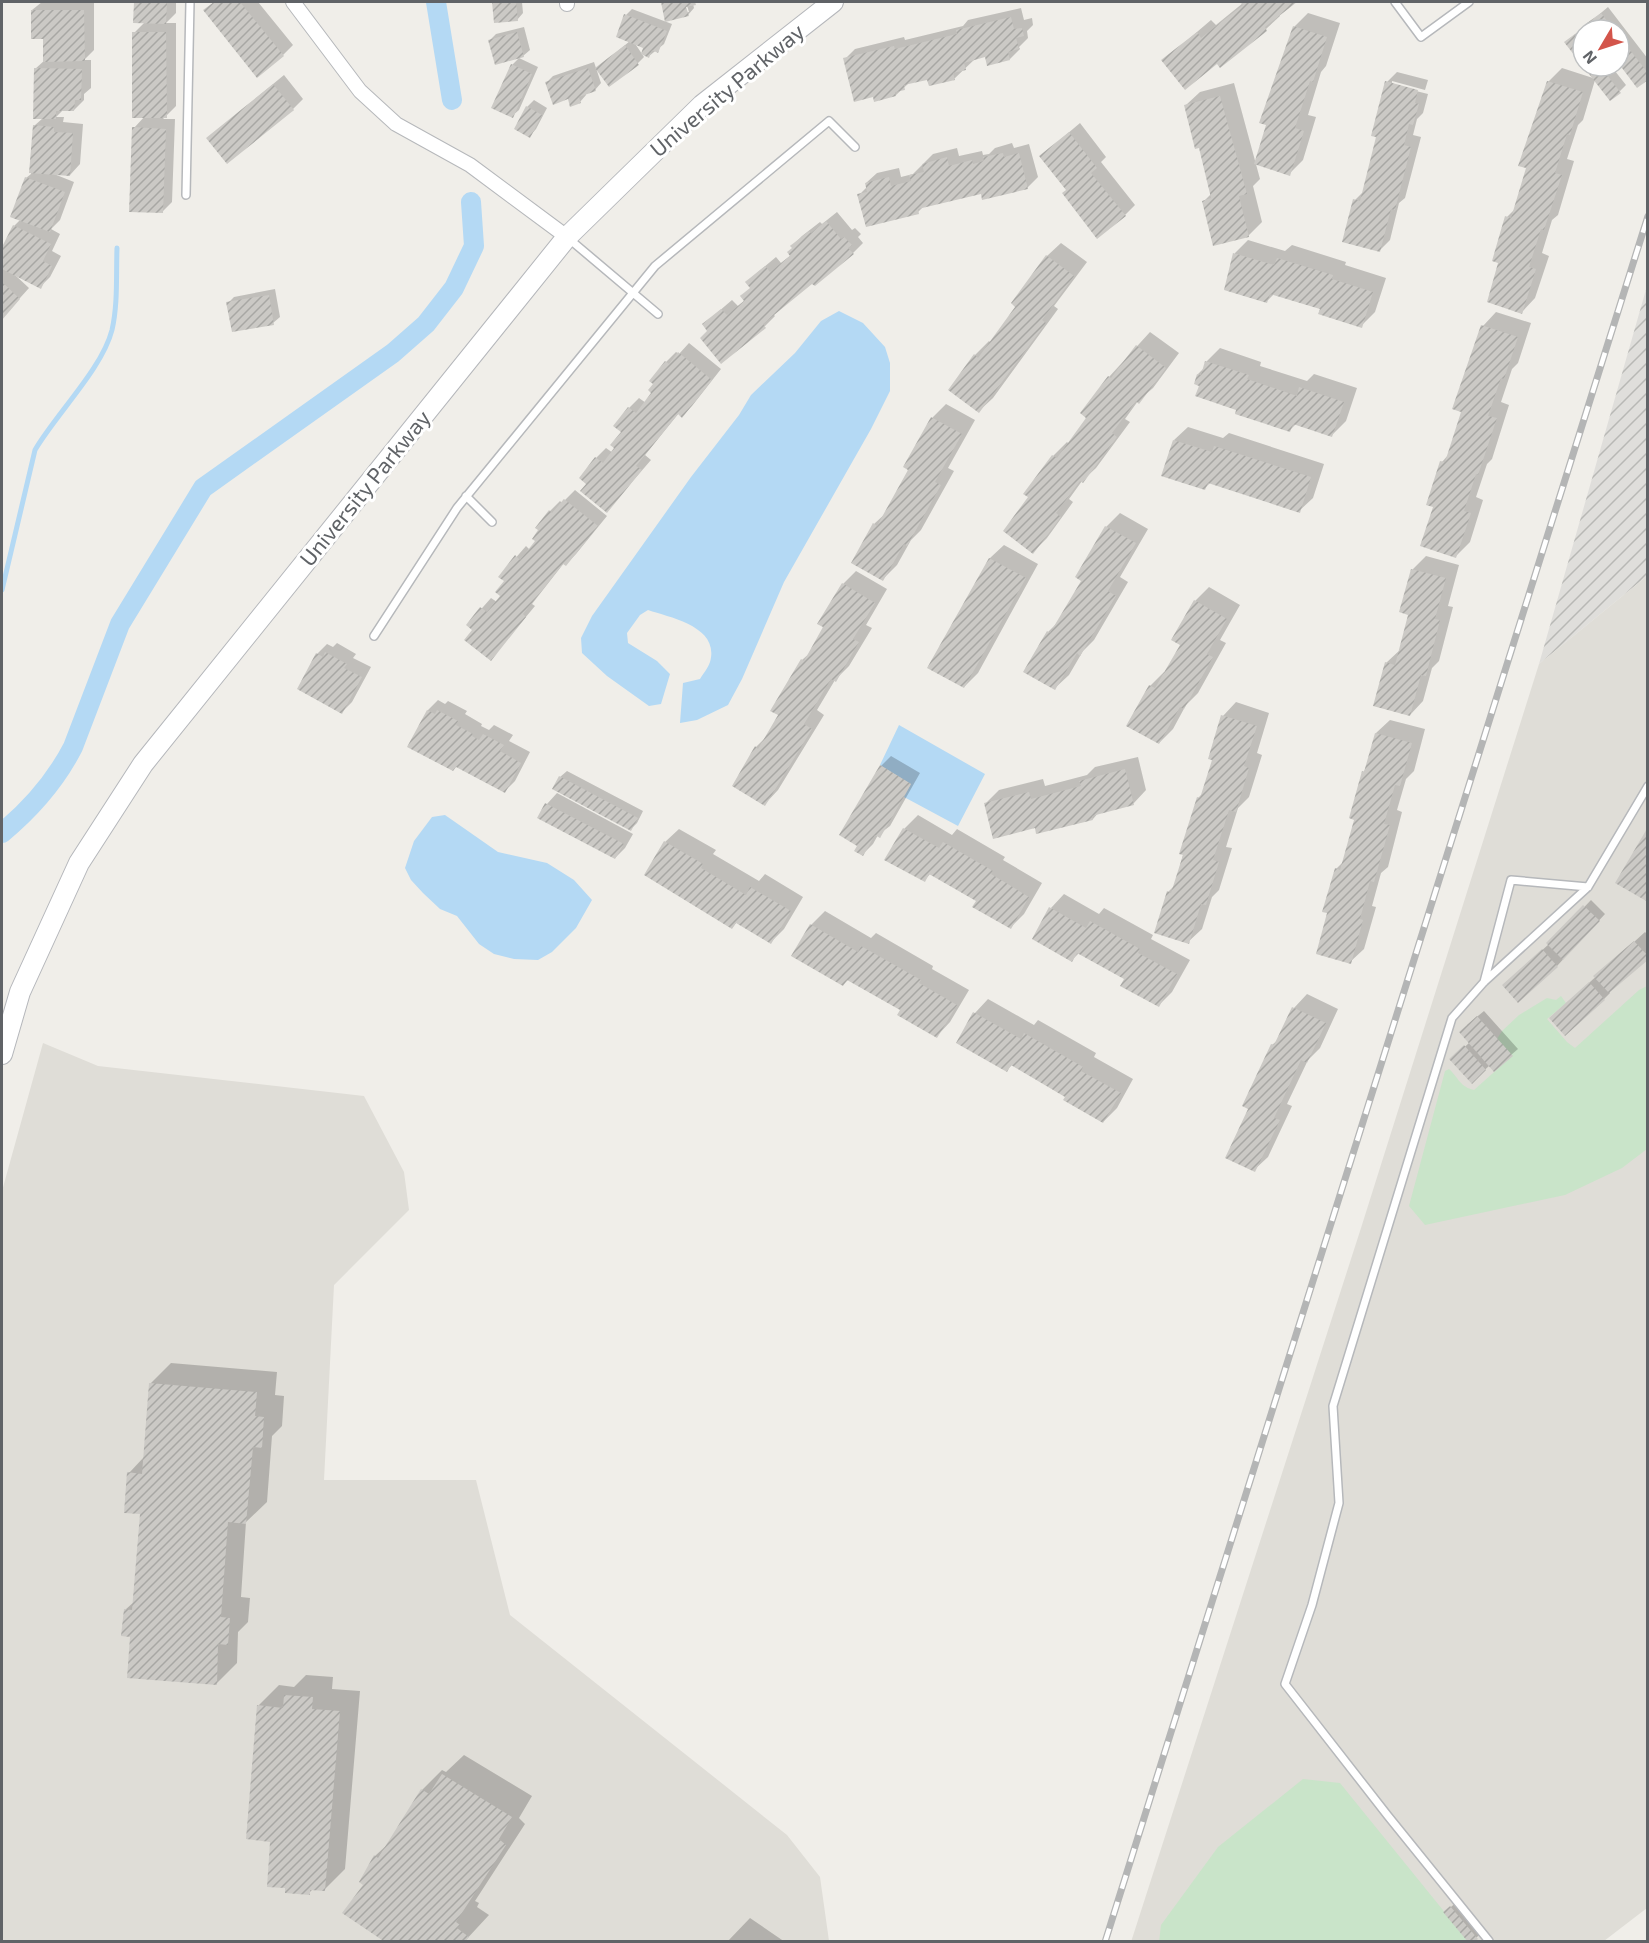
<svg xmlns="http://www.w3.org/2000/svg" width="1649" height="1943" font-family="'Exo 2',sans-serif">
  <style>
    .industrial { fill: url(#industrial-furrows) }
    .education { fill: #dfddd7 }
    .green { fill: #c9e4c9 }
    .water { fill: #b4d9f4 }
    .shadow { fill: #0003 }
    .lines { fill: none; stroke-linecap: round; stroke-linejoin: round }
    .stream { stroke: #b4d9f4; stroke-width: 5 }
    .canal { stroke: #b4d9f4; stroke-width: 20 }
    .building { fill: url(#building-hatch) }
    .service-casing { stroke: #b6b8bb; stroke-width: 10 }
    .minor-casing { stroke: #b6b8bb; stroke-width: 16 }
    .secondary-casing { stroke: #b5b7bb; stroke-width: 22 }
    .service { stroke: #fff; stroke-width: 7 }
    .minor { stroke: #fff; stroke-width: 14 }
    .secondary { stroke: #fff; stroke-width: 20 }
    .rail-casing { stroke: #b4b5b5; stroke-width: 7 }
    .rail { stroke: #fff; stroke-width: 4.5; stroke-dasharray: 14; stroke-linecap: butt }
    .labels { text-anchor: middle; stroke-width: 6; stroke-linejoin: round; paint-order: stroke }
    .street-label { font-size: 22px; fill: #606367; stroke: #fff }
  </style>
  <defs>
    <pattern id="industrial-furrows" width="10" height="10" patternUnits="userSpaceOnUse" patternTransform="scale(1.5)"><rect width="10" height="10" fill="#dfdedb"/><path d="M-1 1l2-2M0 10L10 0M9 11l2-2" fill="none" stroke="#b8b8b5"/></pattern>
    <pattern id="building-hatch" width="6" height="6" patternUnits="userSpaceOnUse" patternTransform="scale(1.5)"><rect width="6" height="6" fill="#cbc9c5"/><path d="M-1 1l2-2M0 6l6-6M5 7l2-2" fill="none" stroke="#a8a7a4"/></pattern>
  </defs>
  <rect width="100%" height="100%" fill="#f0eee9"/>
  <path class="industrial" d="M1647,286V576L1539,664Z"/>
  <path class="education" d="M1647,576V1908L1604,1941L1131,1942L1361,1228L1539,664Z
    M43,1043L98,1066L364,1096L404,1172L409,1210L334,1285L324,1480H476L510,1615L787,1835L820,1877L829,1941L2,1942V1191Z"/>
  <path class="green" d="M1647,986V1149L1622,1168L1565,1195L1425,1225L1409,1206L1445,1071L1449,1069C1458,1077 1460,1087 1474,1090L1512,1056L1497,1039L1502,1031L1519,1015L1547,998L1556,1000L1561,996L1566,1003L1547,1019L1567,1042L1575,1048L1639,990Z
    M1303,1779L1340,1783L1468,1941L1159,1942L1161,1925L1218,1847Z"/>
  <path class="water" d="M839,311L863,323L885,347L890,363V391L871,429L784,582L742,679L728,705L697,720L680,723L683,683L700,679C703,674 708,668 710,662C720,627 672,618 648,610L640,615L627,633L628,643L657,661L670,674L661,704L649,706L607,676L582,653L581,638L592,616L691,477L739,415L751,395L795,353L821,321Z
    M899,725L985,774L958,826L904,797L911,784L880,765Z
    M445,815L498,852L547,863L574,880L592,900L576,928L552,952L538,960L514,959L494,954L479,944L457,916L440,909L423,893L411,880L405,868L414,841L432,817Z"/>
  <path class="shadow" d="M42,2H94V50L84,60H91V88L84,94V100L74,110H63L56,117H64L63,122L83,124L80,164L70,175L54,174L74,182L60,220L51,229L60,234L52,251L61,256L50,277L40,287L15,275L29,288L2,318V251L14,226L21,219L26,178L31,174L34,126L43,118L35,69L45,60V38L32,10Z
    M136,2H176V13L166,23H176V106L163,119H175L172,202L162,212L134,128L145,116L134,33L145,22H135Z
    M214,2H258L293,45L283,55L205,10Z
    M493,2H522L523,13L517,20L495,22Z
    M662,2H683L686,12H689L686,2H698L693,4L694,8L688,15L667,20Z
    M1242,2H1295L1278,14L1280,16L1266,29L1218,62L1163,61L1211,20L1216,25L1243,3Z
    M1608,7L1648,59V78L1619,61V30H1595L1596,17Z
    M1021,8L1024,20L1032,18L1033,25L1027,31L1028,38L1019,47L1020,49L1010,59L986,55L976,58L954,79L928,78L910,82L896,95L845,59L855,49L904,37L905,40L963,26L968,20Z
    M632,9L672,24L664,44L649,56L645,47L634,42L644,57L638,63L597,68L630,41L626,15Z
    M1308,13L1340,23L1326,66L1321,72L1308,115L1316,117L1303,160L1289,174L1294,27Z
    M524,27L530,50L523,56L490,40L496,34Z
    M1582,28L1583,30V65L1566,42Z
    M519,58L538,67L519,110L512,116V65Z
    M594,62L601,83L595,90L586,93V95L580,102L569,98L547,82L553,76Z
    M1584,66H1611L1626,85L1620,91L1595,80L1583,120L1578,125L1567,159L1574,161L1558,215L1552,220L1542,253L1549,256L1535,298L1522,312L1500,262L1507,217L1515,209L1528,167L1548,82L1562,68L1593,78Z
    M1397,72L1428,80L1425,90L1392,81V85L1428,94L1423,113L1417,119L1413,135L1421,137L1405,198L1399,203L1390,240L1380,250L1355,200L1364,191L1378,136L1387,82Z
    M284,75L303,99L293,109L208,138Z
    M1234,83L1260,179L1253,186L1262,222L1248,236L1204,201L1211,194L1200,146L1186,105L1200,92Z
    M534,100L547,108L536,129L530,136L527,107Z
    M1080,123L1106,157L1101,162L1135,205L1125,215L1067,190L1041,156Z
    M1012,143L1014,148L1029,144L1038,177L1028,187L982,192L924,206L918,212L859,195L867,187L866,183L877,173L899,168L901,177L913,174L933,154L957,148L959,156L982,151L983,155L989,154L995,148Z
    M837,212L852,230L855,228L861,234L858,237L863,243L853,253L813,282L773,314L775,316L765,326L721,362L709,331L704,324L732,300L738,306L745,300L752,287L748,282L758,272L776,257L781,263L791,255L794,248L792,246L802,236L820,222L822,224Z
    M1248,240L1285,251L1292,245L1346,262L1345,265L1386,278L1375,312L1361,326L1322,308L1275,293L1267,301L1226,289L1235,253Z
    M1061,243L1087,262L1054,306L1058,309L993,398L979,411L950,390L975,355L989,341L991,343L1018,307L1047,256Z
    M275,289L280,317L273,323L228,303L234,297Z
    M1496,312L1531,323L1518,363L1512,369L1501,402L1509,405L1492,459L1487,464L1476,497L1483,500L1470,542L1456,556L1435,506L1442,462L1449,454L1463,411L1483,326Z
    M1150,332L1179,353L1153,388L1138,401L1125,419L1130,422L1096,468L1082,481L1069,499L1073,502L1047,538L1033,552L1030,497L1053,456L1067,442L1069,444L1088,418L1109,377Z
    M689,343L721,369L692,406L682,416L679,413L645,455L651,460L607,511L588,483L596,458L606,448L613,453L623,432L629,408L639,398L646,403L654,393L655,384L666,362L676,352L679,354Z
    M1220,348L1261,362L1260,366L1307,381L1314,374L1357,388L1346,421L1332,435L1297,423L1289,431L1238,409L1201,385L1198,374L1204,368L1206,362Z
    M946,404L975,420L948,468L954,471L921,530L911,540L897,565L883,579L874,524L887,512L910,470L905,467L933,417Z
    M1188,427L1223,438L1229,433L1324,464L1313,498L1299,511L1211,482L1205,488L1174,440Z
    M575,490L607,516L576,554L566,564L564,563L532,604L535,606L491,659L475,630L468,624L491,598L497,602L502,595L506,581L500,576L526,546L530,550L537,541L541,530L537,527L550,511L560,501L562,503Z
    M1120,513L1148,529L1120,577L1128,582L1094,640L1083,651L1069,675L1055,688L1048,632L1059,621L1083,580L1077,577L1106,527Z
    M1004,545L1038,564L978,673L964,687L929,668L990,558Z
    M1426,556L1459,565L1448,606L1453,607L1439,661L1432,668L1423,701L1410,715L1386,663L1401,649L1410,614L1412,570Z
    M856,571L887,589L866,625L872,628L849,666L835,680L817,710L824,715L778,790L765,804L756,747L768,735L780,715L802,660L811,652L825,627L843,584Z
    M1209,587L1240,605L1220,640L1226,643L1198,693L1186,705L1173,729L1159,743L1150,686L1164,672L1166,673L1182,645L1195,601Z
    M337,643L356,654L353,658L371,667L352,702L342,712L317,654L327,644L333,647Z
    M438,700L445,704L448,701L467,711L465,714L482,724L481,726L489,730L494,725L513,735L509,741L530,752L515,781L505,791L457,765L409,746L428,710Z
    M1236,702L1269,713L1257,753L1262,755L1249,797L1238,808L1226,847L1232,848L1219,890L1212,897L1202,929L1188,942L1168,892L1175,885L1198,798L1204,792L1214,759L1223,716Z
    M1390,720L1425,729L1414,771L1406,779L1397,810L1402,812L1388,867L1381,873L1372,906L1376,907L1364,949L1350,962L1329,912L1336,869L1345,860L1356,819L1363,772L1367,768L1376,733Z
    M891,756L920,773L890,826L878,835L873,844L863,854L881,766Z
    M1138,757L1146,790L1133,804L1099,812L1093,819L1036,827L986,803L999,790L1043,779L1045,786L1087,775L1095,767Z
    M567,771L643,811L637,823L631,829L560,777Z
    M557,793L633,834L625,848L615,858L539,817L547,804Z
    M918,815L952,835L957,829L1005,857L1003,860L1042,883L1024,914L1010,928L978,900L931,873L924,881L904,829Z
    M679,829L716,850L713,854L759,881L765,874L803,897L784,929L771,942L737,922L732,928L665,842Z
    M1064,894L1099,914L1104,908L1153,935L1151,939L1190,960L1172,992L1159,1005L1126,978L1079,953L1072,960L1051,908Z
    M1591,900L1605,914L1557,966L1510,979L1549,944Z
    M825,911L871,938L876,933L933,966L932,969L969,990L950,1022L937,1036L902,1010L849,979L843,985L811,925Z
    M1645,932L1648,935V958L1609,991L1610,993L1604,999L1557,1012Z
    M1307,994L1338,1009L1320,1048L1308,1060L1287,1104L1292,1106L1268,1157L1254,1170L1250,1108L1272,1045L1280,1038L1294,1008Z
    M988,999L1034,1025L1038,1020L1096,1053L1094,1057L1133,1079L1117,1108L1103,1122L1067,1096L1012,1065L1007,1070L958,1042L975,1013Z
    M1484,1011L1518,1049L1511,1055L1490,1065L1472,1082L1452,1059L1470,1042L1467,1025Z
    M171,1363L277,1372L275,1395L284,1396L282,1426L272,1436L267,1502L246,1522L241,1597L250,1598L248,1622L238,1632L237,1663L216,1684L132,1635L125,1610L135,1601L141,1513L129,1473L144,1457L150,1384Z
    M306,1675L333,1677L332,1689L360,1691L345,1869L324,1890L313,1889L309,1893L272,1840L258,1706L279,1685L294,1687Z
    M464,1755L532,1796L519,1818L525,1824L475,1901L479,1903L477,1907L489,1915L464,1942L365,1884L375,1856L389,1843L422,1790L442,1770L446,1772Z
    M1458,1901L1483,1931L1472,1942L1445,1912Z
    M750,1918L785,1942H727Z"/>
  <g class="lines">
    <path class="stream" d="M2,590L35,450C56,414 102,369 112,330C118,304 116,275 117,248"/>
    <path class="canal" d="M436,2L452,100
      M2,833C32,808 55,782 73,747L120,624L203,488L393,353L426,324L454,288L474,246L471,202"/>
  </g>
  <path class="building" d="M134,2H167L166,24L133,23Z
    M214,2H240L284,56L257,78L203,10Z
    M492,2H516L518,21L494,23Z
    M661,2H695L696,5L686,7L689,16L665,22Z
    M1240,2H1297L1265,27L1267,31L1220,68L1217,64L1185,90L1161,60L1197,32L1201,38L1243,5Z
    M31,10H84L85,61L43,62V39H31Z
    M1601,13L1614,30H1593L1587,23Z
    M624,14L667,31L658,53L652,50L649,58L641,54L643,48L616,37Z
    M1011,17L1014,29L1022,28L1024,36L1016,38L1019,49L1008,52L1010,60L987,66L985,57L964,63L966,70L953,73L955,80L929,86L927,80L904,85L905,90L895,92L896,96L874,102L873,97L854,102L843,58L894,46L895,49L957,34L956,30Z
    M1293,26L1327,37L1313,82L1310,81L1295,128L1304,131L1290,176L1254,164L1266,125L1259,123Z
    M132,32H166L167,118H132Z
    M517,32L524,57L495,65L488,40Z
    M1575,34L1583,44V66H1600L1621,93L1610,101L1564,42Z
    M1619,36L1648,73V80L1637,88L1619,64Z
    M625,45L639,65L609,87L595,68Z
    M511,64L532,74L513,118L491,108Z
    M34,68L82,69L81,100H75L74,111H56V119H33Z
    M588,68L596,91L579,97L581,103L570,107L568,99L553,105L545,82Z
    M1385,81L1418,90L1415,103L1419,104L1413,125L1409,124L1404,145L1411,147L1395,210L1391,209L1380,252L1342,242L1353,199L1360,201L1376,137L1371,136Z
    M1547,81L1583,92L1570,135L1567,134L1555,173L1562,175L1544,230L1541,229L1529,267L1536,269L1522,314L1487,302L1498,263L1492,261L1505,216L1511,218L1526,168L1518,166Z
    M273,84L294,110L227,164L206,138Z
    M1220,96L1247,194L1239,196L1249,237L1213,246L1202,201L1211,198L1199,148L1195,149L1184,105Z
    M526,106L542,115L530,138L514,129Z
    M33,125L54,127V132L73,133L70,176L29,173Z
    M132,127L166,129L163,213L129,212Z
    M1069,132L1097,168L1091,173L1126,216L1097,239L1062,193L1066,190L1039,156Z
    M1003,153L1004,157L1019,153L1028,189L982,200L981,194L918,209L919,214L866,227L857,194L867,192L865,183L889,177L891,186L911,181L909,175L924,172L922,164L947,157L949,166L972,160L973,164L984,161L983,157Z
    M25,177L65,192L50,232L10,217Z
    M826,221L841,239L844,237L852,245L848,248L854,254L815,286L812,284L763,324L766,328L721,364L700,338L707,331L702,324L721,309L727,315L744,301L740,296L750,288L745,282L765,266L770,272L790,256L787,252L792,248L790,246L809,231L811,233Z
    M13,225L51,244L43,261L52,266L41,289L2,269V247Z
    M1233,253L1274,265L1277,258L1333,275L1332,279L1373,292L1362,328L1318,314L1320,309L1270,294L1267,303L1224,290Z
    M1046,255L1074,276L1042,320L1046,323L979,413L948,390L974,354L978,358L1015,307L1011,303Z
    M2,282L20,299L2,320Z
    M269,295L274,325L232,332L226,302Z
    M1481,325L1518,337L1504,379L1501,378L1488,416L1497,418L1478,475L1476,474L1464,511L1471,513L1456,558L1420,546L1433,507L1426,505L1440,461L1445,462L1461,412L1452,409Z
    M1136,345L1166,368L1139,404L1136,401L1112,433L1117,437L1083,483L1080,481L1056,513L1061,517L1033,554L1003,531L1028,497L1023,494L1052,455L1057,458L1086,418L1080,413L1108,376L1111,378Z
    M678,352L712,380L682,418L678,414L636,466L642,470L607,513L580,491L586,484L579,478L595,457L603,463L614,448L610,445L621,432L613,426L628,407L636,413L651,393L648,390L653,384L649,381L665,361L669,364Z
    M1205,361L1249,375L1247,379L1297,396L1299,387L1344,402L1332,437L1293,424L1290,432L1235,414L1236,410L1195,396L1199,386L1194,384L1197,374L1201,375Z
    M931,417L962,434L935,482L941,485L907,546L904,544L883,581L851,563L873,523L877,526L908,470L903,467Z
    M1173,440L1212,452L1214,446L1311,477L1300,513L1208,483L1205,490L1161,476Z
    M564,499L598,526L566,566L563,564L523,614L526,617L491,661L464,640L472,630L466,625L480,607L487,612L500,596L495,592L504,581L498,577L515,555L520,560L535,541L532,539L538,530L535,528L549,510L552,513Z
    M1105,526L1136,543L1108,591L1116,596L1080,656L1077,653L1055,690L1023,672L1047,631L1050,633L1081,581L1075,577Z
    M989,558L1026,578L964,688L927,668Z
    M1411,569L1446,578L1435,619L1440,620L1426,676L1421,675L1410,716L1373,706L1385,662L1395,665L1408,615L1399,612Z
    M842,583L875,603L853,639L859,642L836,682L831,679L804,724L812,729L765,806L732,786L755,746L758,749L778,715L770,711L801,659L804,661L823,627L817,624Z
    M1194,600L1227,619L1207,654L1213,657L1184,709L1180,707L1159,744L1126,726L1149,685L1155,688L1180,645L1171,640Z
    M325,652L347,664L344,668L362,677L342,714L297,689L316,653L323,657Z
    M427,710L435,714L437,710L458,721L456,725L473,734L472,736L479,740L483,734L504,745L500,751L521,763L505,793L456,767L453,771L407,747Z
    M1221,715L1257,726L1244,766L1249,768L1236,812L1229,810L1213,860L1219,862L1206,905L1201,904L1189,944L1154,933L1167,891L1171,893L1183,855L1179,854L1197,797L1200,798L1212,760L1208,759Z
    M1375,733L1412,743L1400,786L1395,785L1384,824L1390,825L1374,882L1370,881L1360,919L1363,920L1351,964L1316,954L1327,913L1322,912L1335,868L1340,870L1354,820L1349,818L1362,771L1364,772Z
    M880,765L911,784L880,838L875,835L863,856L854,851L857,846L839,835Z
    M1125,769L1134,805L1092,816L1093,820L1036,834L1035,828L993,839L984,803L1029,792L1031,799L1081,786L1079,781Z
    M559,776L638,818L631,831L552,789Z
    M545,803L624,844L615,859L537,818Z
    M1648,827V902L1615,883Z
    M903,828L939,848L943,842L993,871L991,874L1029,897L1011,929L972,907L976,901L929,874L925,882L884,860Z
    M664,841L703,864L701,868L746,895L750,887L791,911L771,944L736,923L732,929L644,875Z
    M1583,905L1600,921L1563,960L1546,943Z
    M1049,907L1086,928L1090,921L1140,949L1138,953L1177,974L1159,1007L1120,986L1124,979L1077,953L1072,962L1032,939Z
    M810,924L858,952L861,946L921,980L919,983L957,1005L937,1038L897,1015L900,1010L847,980L843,986L791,956Z
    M1634,941L1648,956V960L1609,993L1593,976Z
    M1542,949L1558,967L1518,1003L1502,985Z
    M1589,982L1605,1000L1565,1036L1549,1018Z
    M1292,1007L1326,1023L1307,1063L1301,1060L1274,1118L1280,1120L1255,1172L1225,1158L1248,1109L1242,1106L1271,1044L1274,1045Z
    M973,1012L1021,1039L1024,1033L1083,1067L1081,1071L1121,1093L1103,1123L1063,1100L1065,1097L1011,1065L1007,1072L956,1043Z
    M1477,1016L1513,1056L1494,1072L1459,1032Z
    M1464,1045L1486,1070L1472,1084L1449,1059Z
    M149,1383L257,1392L255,1416L264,1417L262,1448L253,1447L246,1524L228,1522L221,1617L230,1618L228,1645L218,1644L217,1685L127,1678L130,1637L121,1636L124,1609L132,1610L140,1514L124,1513L127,1472L142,1474Z
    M284,1695L313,1697L312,1709L340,1711L325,1891L310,1890V1895L285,1893V1888L267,1887L270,1842L246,1839L257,1705L283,1708Z
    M442,1774L512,1817L499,1839L506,1845L456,1922L460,1925L457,1928L469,1937L465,1942H385L342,1913L363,1885L359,1882L374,1855L378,1858L421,1789L429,1794Z
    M1450,1906L1478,1939L1474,1942H1468L1443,1912Z"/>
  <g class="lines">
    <g class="service-casing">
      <path id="service" d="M1395,2L1421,37L1469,2
        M186,195L190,2
        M568,238L658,314
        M466,496L492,522
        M374,636L457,508L655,266L829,121L855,147
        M1484,982L1511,880L1588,887
        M1489,1941L1388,1816L1285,1684L1312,1605L1339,1503L1333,1406L1452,1018L1484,982L1588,887L1648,786"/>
    </g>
    <g class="minor-casing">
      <path id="minor" d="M293,2L360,91L396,124L470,165L567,237
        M567,4V2"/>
    </g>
    <g class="secondary-casing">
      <path id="secondary" d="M2,1054L20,992L79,863L143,764L567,237L702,105L833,2"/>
    </g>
    <use href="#service" class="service"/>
    <use href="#minor" class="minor"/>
    <use href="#secondary" class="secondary"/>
    <g class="rail-casing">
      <path id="rail" d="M1105,1942L1648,216"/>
    </g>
    <use href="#rail" class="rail"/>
  </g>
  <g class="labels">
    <g class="street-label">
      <text transform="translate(727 90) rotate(-40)" y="8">University Parkway</text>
      <text transform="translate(365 488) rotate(-51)" y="8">University Parkway</text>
    </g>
  </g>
  <rect width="1649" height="1943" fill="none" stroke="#606367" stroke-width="6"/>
  <g transform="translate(1601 48) rotate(231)"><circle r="28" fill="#ffffff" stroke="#bfc1c2" stroke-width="1.5"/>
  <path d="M0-4.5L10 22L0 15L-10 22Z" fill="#d3554b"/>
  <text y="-9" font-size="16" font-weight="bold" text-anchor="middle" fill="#606367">N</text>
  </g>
</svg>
